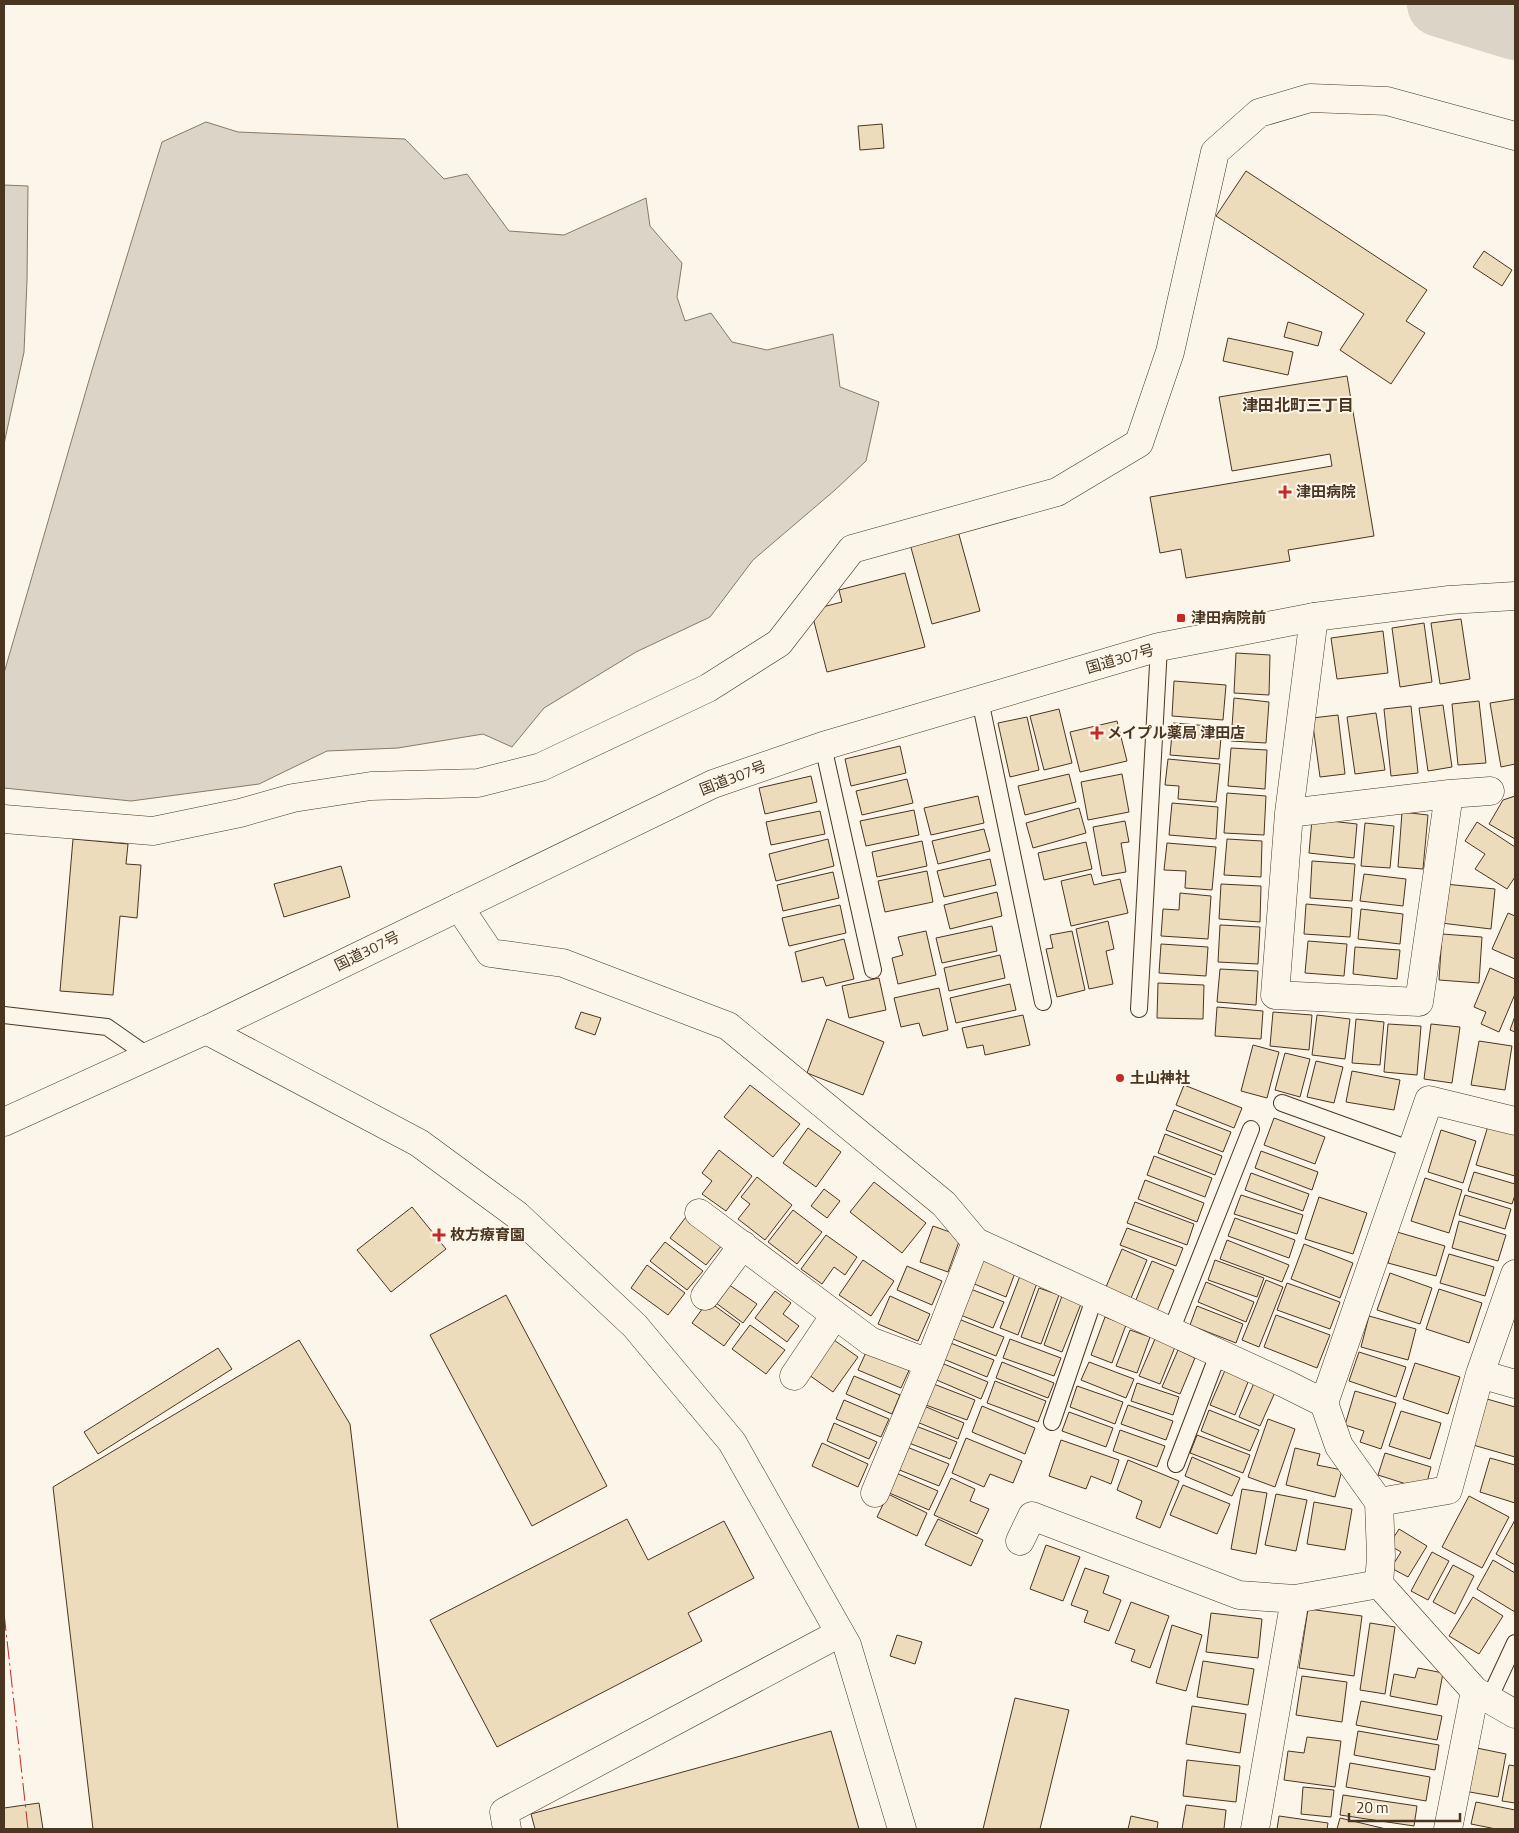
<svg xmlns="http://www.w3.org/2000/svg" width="1519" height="1833" font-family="'Titillium Web','Noto Sans JP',sans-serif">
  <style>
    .water { fill: #dcd4c6; stroke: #887966 }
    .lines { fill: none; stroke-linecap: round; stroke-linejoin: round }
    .river { stroke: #dcd4c6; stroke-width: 66 }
    .building { fill: #ecdcbc; stroke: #4a3520 }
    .service-casing { stroke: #4a3520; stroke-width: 18 }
    .minor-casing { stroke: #4a3520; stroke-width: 29 }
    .tertiary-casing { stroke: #4a3520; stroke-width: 29 }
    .trunk-casing { stroke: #4a3520; stroke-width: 29 }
    .service { stroke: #fbf6e9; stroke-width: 16 }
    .minor { stroke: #fbf6e9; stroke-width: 28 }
    .tertiary { stroke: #fbf6e9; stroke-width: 28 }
    .trunk { stroke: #fbf6e9; stroke-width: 28 }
    .power { stroke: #c62828; stroke-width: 1; stroke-dasharray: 18 4 2.5 4; stroke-linecap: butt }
    .poi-dot { fill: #c62828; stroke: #fbf6e9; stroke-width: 2 }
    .labels { text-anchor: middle; stroke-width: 4; stroke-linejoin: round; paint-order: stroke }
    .poi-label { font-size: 15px; font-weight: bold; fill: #4a3520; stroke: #fbf6e9; text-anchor: start }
    .street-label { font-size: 15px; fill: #4a3520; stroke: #fbf6e9 }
    .neighbourhood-label { font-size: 16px; font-weight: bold; fill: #4a3520; stroke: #fbf6e9 }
  </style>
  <rect width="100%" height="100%" fill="#fbf6e9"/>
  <path class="water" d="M206,122L238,132L405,139L444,179L467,174L509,231L564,235L646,198L650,226L682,263L677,297L685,321L711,313L732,342L767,350L833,334L840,387L879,402L866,461L835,490L753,560L710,617L636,652L544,708L512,747L483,734L398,748L327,751L259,784L131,801L4,788V673L92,370L162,142Z
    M4,185L28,186L27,281L24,352L4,444Z"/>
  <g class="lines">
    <path class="river" d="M1440,4L1515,27"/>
  </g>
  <path class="building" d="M882,124L884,148L860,150L858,126Z
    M1246,171L1427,290L1406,321L1425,333L1391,384L1340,350L1364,314L1216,216Z
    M1484,251L1512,270L1502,286L1473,267Z
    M1288,322L1322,332L1318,346L1284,337Z
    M1228,338L1293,352L1288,375L1223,361Z
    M1347,376L1374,536L1288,550L1290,561L1186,578L1181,549L1160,553L1150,497L1332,466L1330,454L1232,471L1219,397Z
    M958,531L980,611L932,624L910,544Z
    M905,573L925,647L827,672L811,610L842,602L839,590Z
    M1461,619L1470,679L1440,684L1431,623Z
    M1424,623L1432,682L1400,687L1392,628Z
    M1383,631L1388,673L1337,679L1331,638Z
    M1236,653L1270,655L1269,695L1234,693Z
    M1174,681L1226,685L1223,720L1172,716Z
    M1234,698L1269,702L1266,743L1231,741Z
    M1515,699V764L1501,767L1490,703Z
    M1479,701L1486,763L1458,765L1452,704Z
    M1443,705L1452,767L1428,771L1419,708Z
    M1411,706L1418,773L1391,776L1384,709Z
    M1059,709L1072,763L1044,770L1030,716Z
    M1376,713L1385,770L1355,774L1347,717Z
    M1338,715L1345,774L1320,777L1312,718Z
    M1027,717L1039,770L1010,777L998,723Z
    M1117,721L1127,761L1080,772L1070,732Z
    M1173,723L1222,727L1219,759L1170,755Z
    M900,746L906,773L851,786L845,759Z
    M1231,748L1267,750L1265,789L1228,786Z
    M1168,759L1220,764L1216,802L1178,799L1179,786L1165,785Z
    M1069,774L1076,802L1025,815L1018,786Z
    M1122,774L1129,812L1088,820L1081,782Z
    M811,776L817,802L765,814L759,788Z
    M907,779L913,803L862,815L856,791Z
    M1227,793L1266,796L1264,835L1224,833Z
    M978,796L984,823L931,835L924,808Z
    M1515,796V839L1489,824L1503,800Z
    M1172,803L1218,807L1216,839L1169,835Z
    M1079,808L1086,833L1033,848L1026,823Z
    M914,810L919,835L866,846L860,821Z
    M820,811L825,834L771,845L766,822Z
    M1402,812L1428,815L1423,869L1398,867Z
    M1312,819L1357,824L1354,858L1309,853Z
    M1125,821L1129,842L1121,843L1126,872L1102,876L1093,827Z
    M1477,822L1515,847V877L1507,889L1475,869L1485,854L1465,841Z
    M1365,823L1394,826L1390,868L1361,866Z
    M984,829L990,851L938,864L932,841Z
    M73,839L128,844L126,864L141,865L137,918L120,916L113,995L60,991Z
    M828,839L834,866L776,881L769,854Z
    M1227,839L1262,841L1261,877L1224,875Z
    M922,841L927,866L877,877L872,852Z
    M1086,842L1092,869L1044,880L1038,853Z
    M1167,843L1216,847L1212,890L1185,888L1186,871L1164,870Z
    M990,859L996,885L944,897L937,871Z
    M1312,861L1355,864L1352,901L1310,898Z
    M341,866L350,897L284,917L274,884Z
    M927,871L933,902L885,912L878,881Z
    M833,872L839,898L783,911L777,885Z
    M1091,874L1094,885L1120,879L1128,913L1071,926L1061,881Z
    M1364,874L1406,879L1403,906L1360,901Z
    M1221,884L1261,886L1260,922L1219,919Z
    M1445,884L1495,889L1491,929L1441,923Z
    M997,892L1002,916L950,929L944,905Z
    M1180,893L1211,896L1208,939L1161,936L1163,909L1179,910Z
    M1306,904L1352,908L1350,937L1304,934Z
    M840,905L846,933L789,946L782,918Z
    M1361,909L1403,914L1400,944L1358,939Z
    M1508,913L1515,916V959L1492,949Z
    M1108,921L1114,949L1106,951L1113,984L1089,989L1076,929Z
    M1220,925L1260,927L1258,964L1218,962Z
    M992,926L997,951L942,963L936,938Z
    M926,931L936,975L898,984L892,958L903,955L898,937Z
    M1072,931L1085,990L1057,997L1046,949L1053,948L1050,935Z
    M1442,934L1482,937L1479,983L1439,980Z
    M844,939L854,979L826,986L823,977L802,982L795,952Z
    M1308,941L1347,944L1344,976L1305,973Z
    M1161,944L1208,947L1206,976L1159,973Z
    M1355,947L1400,950L1397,979L1353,974Z
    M1000,955L1005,978L949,991L944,968Z
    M1490,968L1515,979V994L1499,1032L1481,1024L1486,1012L1474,1007Z
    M1220,969L1258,971L1256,1005L1217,1002Z
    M879,978L886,1010L849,1018L842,986Z
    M1158,983L1204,985L1203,1019L1157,1018Z
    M1010,984L1016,1010L956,1023L950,998Z
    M939,988L948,1030L923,1036L919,1023L901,1027L894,998Z
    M1217,1007L1263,1011L1261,1039L1215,1036Z
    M581,1012L601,1018L595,1035L575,1028Z
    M1273,1012L1312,1015L1309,1050L1270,1046Z
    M1023,1015L1030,1045L985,1055L983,1045L967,1048L962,1028Z
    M1317,1015L1350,1019L1345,1059L1312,1055Z
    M1515,1016V1032L1510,1030Z
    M827,1019L884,1042L863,1095L807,1073Z
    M1356,1019L1384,1022L1380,1065L1352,1063Z
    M1388,1024L1421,1026L1417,1075L1384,1072Z
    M1431,1024L1460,1027L1452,1083L1424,1079Z
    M1479,1041L1512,1046L1505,1090L1471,1085Z
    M1253,1045L1279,1052L1267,1098L1241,1091Z
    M1285,1053L1310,1059L1300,1097L1275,1090Z
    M1316,1061L1343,1067L1334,1103L1307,1097Z
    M1352,1071L1400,1080L1394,1110L1346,1102Z
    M750,1085L800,1124L773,1157L724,1117Z
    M1184,1085L1242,1108L1234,1128L1176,1105Z
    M1174,1110L1231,1132L1223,1152L1166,1130Z
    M1274,1118L1325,1137L1315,1164L1264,1145Z
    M1488,1126L1515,1134V1176L1476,1165Z
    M808,1128L841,1152L816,1187L783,1163Z
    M1441,1130L1476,1141L1463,1183L1428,1172Z
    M1165,1134L1222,1156L1215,1175L1158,1153Z
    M719,1150L752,1176L726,1211L702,1194L712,1181L702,1173Z
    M1261,1151L1318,1172L1312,1190L1255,1168Z
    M1154,1156L1212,1178L1205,1197L1147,1175Z
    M1474,1172L1515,1184V1195L1512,1204L1468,1191Z
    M1251,1173L1309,1194L1303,1211L1245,1190Z
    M757,1177L792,1205L765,1240L738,1219L750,1204L741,1197Z
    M1425,1178L1462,1190L1449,1233L1411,1221Z
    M1145,1180L1204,1203L1197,1222L1138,1199Z
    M874,1182L926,1223L902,1253L850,1212Z
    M824,1189L840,1201L827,1218L811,1206Z
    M1241,1195L1303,1215L1297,1234L1234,1214Z
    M1465,1195L1511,1209L1505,1229L1459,1215Z
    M1319,1197L1367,1213L1353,1254L1305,1239Z
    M1135,1202L1194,1224L1187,1245L1127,1223Z
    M412,1207L446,1249L391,1292L357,1250Z
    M793,1210L822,1232L797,1264L768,1242Z
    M686,1217L722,1245L706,1265L670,1238Z
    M1235,1218L1295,1240L1289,1258L1228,1236Z
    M1459,1221L1506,1235L1498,1261L1452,1248Z
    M933,1226L961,1236L948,1272L920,1262Z
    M1127,1228L1183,1248L1176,1266L1120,1245Z
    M1397,1232L1445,1246L1436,1276L1388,1263Z
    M826,1235L857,1257L845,1275L834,1267L822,1284L801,1269Z
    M1227,1240L1289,1265L1282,1282L1220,1259Z
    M665,1242L703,1271L687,1290L650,1261Z
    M1304,1244L1353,1263L1340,1298L1291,1279Z
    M1122,1249L1147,1260L1131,1298L1106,1287Z
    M1449,1254L1494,1267L1485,1296L1440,1283Z
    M982,1259L1015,1273L1006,1297L972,1283Z
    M863,1260L894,1281L871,1316L839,1295Z
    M1215,1260L1264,1278L1257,1297L1208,1280Z
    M1152,1261L1174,1270L1157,1311L1135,1302Z
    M647,1265L685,1293L668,1315L631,1288Z
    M907,1266L942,1281L932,1305L897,1290Z
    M1390,1273L1432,1288L1420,1324L1377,1310Z
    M1020,1276L1037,1283L1018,1335L1000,1328Z
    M1266,1280L1283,1287L1259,1347L1242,1340Z
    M725,1282L757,1304L743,1323L712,1300Z
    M1206,1282L1254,1302L1246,1322L1198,1302Z
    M1287,1283L1340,1302L1330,1329L1277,1310Z
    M968,1288L1004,1302L993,1328L958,1314Z
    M1039,1288L1059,1295L1041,1344L1021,1337Z
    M1439,1289L1482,1303L1469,1343L1426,1329Z
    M775,1291L791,1303L783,1314L799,1326L787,1342L755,1318Z
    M506,1295L607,1486L532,1526L430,1335Z
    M890,1296L930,1314L918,1341L878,1324Z
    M1062,1296L1081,1304L1062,1352L1044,1345Z
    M708,1301L740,1324L724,1346L692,1323Z
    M1197,1306L1243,1324L1236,1343L1190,1325Z
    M1276,1315L1330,1335L1317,1368L1264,1347Z
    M1369,1316L1416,1329L1408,1360L1361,1347Z
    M1105,1317L1126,1325L1112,1363L1091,1355Z
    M956,1318L1004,1337L996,1356L948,1337Z
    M750,1325L785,1350L766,1374L732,1349Z
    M1130,1330L1150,1337L1137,1373L1116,1366Z
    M1010,1339L1061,1358L1054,1376L1003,1358Z
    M1155,1339L1175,1347L1160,1384L1139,1376Z
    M299,1340L350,1424L398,1829H93L53,1487Z
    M834,1340L858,1357L833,1392L809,1375Z
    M948,1342L994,1360L987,1377L941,1358Z
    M218,1348L232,1369L98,1454L84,1432Z
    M868,1348L911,1366L901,1388L858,1370Z
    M1178,1350L1195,1358L1180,1394L1162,1387Z
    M1359,1352L1406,1367L1396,1397L1349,1381Z
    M939,1362L988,1382L981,1399L932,1378Z
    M1002,1362L1054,1383L1048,1398L996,1378Z
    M1089,1362L1134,1379L1126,1398L1081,1380Z
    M1415,1363L1460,1377L1448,1414L1403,1399Z
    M1226,1368L1250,1377L1235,1415L1210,1405Z
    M854,1376L900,1395L892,1414L846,1394Z
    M995,1381L1046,1401L1038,1422L987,1403Z
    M1255,1381L1276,1390L1260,1426L1239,1417Z
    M931,1383L975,1400L967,1420L923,1404Z
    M1137,1383L1179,1397L1173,1415L1131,1401Z
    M1077,1386L1123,1402L1115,1424L1070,1407Z
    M1355,1391L1396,1403L1381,1449L1360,1442L1364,1431L1345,1425Z
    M1487,1399L1515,1407V1457L1473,1445Z
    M844,1400L889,1419L881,1437L836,1419Z
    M1128,1405L1173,1421L1166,1440L1121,1424Z
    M924,1406L964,1423L958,1439L917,1422Z
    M982,1406L1035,1428L1025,1454L972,1432Z
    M1209,1410L1259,1430L1250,1451L1201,1431Z
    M1401,1411L1441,1423L1430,1459L1389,1446Z
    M1069,1412L1113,1428L1106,1447L1062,1431Z
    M1268,1419L1295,1429L1275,1487L1248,1477Z
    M834,1423L877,1442L869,1459L827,1441Z
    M916,1426L957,1442L950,1459L909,1443Z
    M1120,1430L1165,1446L1157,1467L1113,1451Z
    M1197,1435L1250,1455L1243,1473L1190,1453Z
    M966,1438L1022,1461L1013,1483L990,1474L984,1487L952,1473Z
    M1061,1440L1119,1460L1111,1484L1091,1476L1086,1489L1049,1476Z
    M822,1443L868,1464L858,1487L812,1466Z
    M907,1447L949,1464L939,1486L897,1469Z
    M1295,1448L1320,1454L1317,1465L1342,1470L1335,1497L1286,1485Z
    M1385,1453L1431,1467L1425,1490L1378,1475Z
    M1192,1457L1240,1478L1232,1496L1185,1476Z
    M1490,1458L1515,1465V1503L1480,1492Z
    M1128,1460L1179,1481L1160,1528L1136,1518L1142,1501L1117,1490Z
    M896,1473L938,1491L929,1510L887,1492Z
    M951,1478L975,1489L970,1501L989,1509L977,1534L934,1515Z
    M1183,1485L1230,1504L1217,1534L1170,1515Z
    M1242,1489L1267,1493L1256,1554L1231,1549Z
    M888,1494L927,1513L917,1536L877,1517Z
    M1276,1494L1307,1500L1296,1551L1265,1545Z
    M1469,1496L1509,1517L1482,1568L1442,1547Z
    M1314,1502L1352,1509L1345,1550L1307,1544Z
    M627,1519L648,1560L724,1521L754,1578L688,1613L702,1641L497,1747L430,1620Z
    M938,1519L983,1540L971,1566L925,1545Z
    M1515,1520V1565L1496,1554Z
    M1399,1529L1427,1546L1408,1577L1391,1568L1401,1552L1389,1545Z
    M1046,1545L1080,1557L1063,1601L1030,1589Z
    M1432,1552L1449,1561L1428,1600L1411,1591Z
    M1493,1560L1515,1573V1612L1477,1589Z
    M1453,1565L1474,1576L1455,1614L1433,1602Z
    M1085,1568L1109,1576L1103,1593L1121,1600L1109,1631L1084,1622L1088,1611L1071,1605Z
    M1473,1597L1503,1616L1479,1654L1449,1636Z
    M1131,1602L1169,1616L1150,1668L1131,1661L1135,1650L1115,1643Z
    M1308,1609L1362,1616L1354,1676L1299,1668Z
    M1211,1613L1262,1619L1258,1658L1206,1652Z
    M1370,1623L1395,1627L1385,1694L1360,1690Z
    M1172,1625L1202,1635L1186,1691L1156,1683Z
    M897,1635L922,1642L915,1664L890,1656Z
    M1203,1661L1254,1669L1248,1705L1197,1697Z
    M1418,1668L1443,1673L1437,1705L1390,1696L1394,1674L1415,1678Z
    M1302,1676L1347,1682L1342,1722L1296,1715Z
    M1015,1698L1069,1710L1040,1829H983Z
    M1361,1701L1442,1716L1437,1740L1356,1725Z
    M1192,1706L1246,1714L1240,1753L1186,1744Z
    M831,1731L859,1829H535L531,1814Z
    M1358,1731L1439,1745L1435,1770L1354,1755Z
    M1307,1737L1341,1741L1335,1787L1284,1780L1288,1751L1304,1753Z
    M1472,1747L1506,1754L1498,1797L1464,1791Z
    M1187,1760L1240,1766L1236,1802L1183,1796Z
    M1350,1763L1430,1777L1426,1801L1346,1787Z
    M1509,1765L1515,1766V1803L1502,1801Z
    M1303,1787L1334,1790L1331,1817L1301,1814Z
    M1343,1795L1417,1806L1414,1826L1340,1815Z
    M1476,1802L1515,1810V1829H1496L1471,1824Z
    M39,1803L43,1829H4V1808Z
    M1186,1805L1226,1810L1224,1829H1182Z
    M1131,1816L1158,1822L1157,1829H1128Z
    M1279,1816L1328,1823L1327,1829H1277Z
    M1340,1818L1386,1829H1337Z"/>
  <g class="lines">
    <g class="service-casing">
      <path id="service" d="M980,700L1043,1002
        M823,746L873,970
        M1139,1009L1159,647
        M4,1015L107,1027L147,1055
        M1282,1103L1412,1150
        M1171,1331L1251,1129
        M1052,1422L1095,1296
        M1176,1464L1219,1352
        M1489,1699L1515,1643"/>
    </g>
    <g class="minor-casing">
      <path id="minor" d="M1314,617L1289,813L1275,995L1419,1002L1449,794
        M1289,813L1449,794L1490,791
        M4,819L153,831L240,813L293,798L371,786L478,783L541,767L708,688L779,643L852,549L1057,492L1139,443L1170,352L1215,152L1259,113L1310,98L1387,101L1515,136
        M459,907L490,953L563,963L728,1026L944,1204L976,1242L1286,1384L1324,1403L1339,1446L1379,1502L1381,1556L1379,1584L1475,1691L1515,1714
        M699,1213L870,1341L929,1363
        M705,1296L743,1245
        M1480,1374L1515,1384
        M794,1376L835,1315
        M1324,1403L1429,1100L1515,1121
        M875,1493L929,1363L976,1242
        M1379,1502L1448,1490L1480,1374L1515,1274
        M1020,1541L1032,1516L1239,1595L1295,1599L1379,1584
        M507,1829L504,1812L840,1633
        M1255,1829L1295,1599
        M1448,1829L1475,1691"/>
    </g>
    <g class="tertiary-casing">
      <path id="tertiary" d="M206,1030L419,1143L517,1215L635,1326L732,1442L840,1633L847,1645L902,1829"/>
    </g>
    <g class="trunk-casing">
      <path id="trunk" d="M4,1122L206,1030L713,784L823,746L1159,647L1314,617L1449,600L1515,596"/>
    </g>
    <use href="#service" class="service"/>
    <use href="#minor" class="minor"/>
    <use href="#tertiary" class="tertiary"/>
    <use href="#trunk" class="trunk"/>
    <path class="power" d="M4,1613L28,1829"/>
  </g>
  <g class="poi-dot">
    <path d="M1282.5 484.5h5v5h5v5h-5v5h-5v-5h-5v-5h5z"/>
    <rect x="1176" y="613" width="10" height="10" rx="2.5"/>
    <path d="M1094.5 725.5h5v5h5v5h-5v5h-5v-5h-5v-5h5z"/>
    <circle cx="1120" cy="1078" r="5"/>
    <path d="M436.5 1227.5h5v5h5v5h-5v5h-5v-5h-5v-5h5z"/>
  </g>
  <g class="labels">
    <g class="poi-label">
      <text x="1296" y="497">津田病院</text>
      <text x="1191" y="623">津田病院前</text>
      <text x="1107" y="738">メイプル薬局 津田店</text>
      <text x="1130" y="1083">土山神社</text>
      <text x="450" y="1240">枚方療育園</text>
    </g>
    <g class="street-label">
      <text transform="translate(1120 659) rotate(-16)" y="5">国道307号</text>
      <text transform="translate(733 778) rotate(-21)" y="5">国道307号</text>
      <text transform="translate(367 951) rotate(-26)" y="5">国道307号</text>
    </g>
    <g class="neighbourhood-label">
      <text x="1298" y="411">津田北町三丁目</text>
    </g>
  </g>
  <rect width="1519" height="1833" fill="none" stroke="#4a3520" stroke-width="10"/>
  <path d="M1349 1813v8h111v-8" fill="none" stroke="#4a3520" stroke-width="2.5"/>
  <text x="1356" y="1813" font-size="15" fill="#4a3520" stroke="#fbf6e9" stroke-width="4" paint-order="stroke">20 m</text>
</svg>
